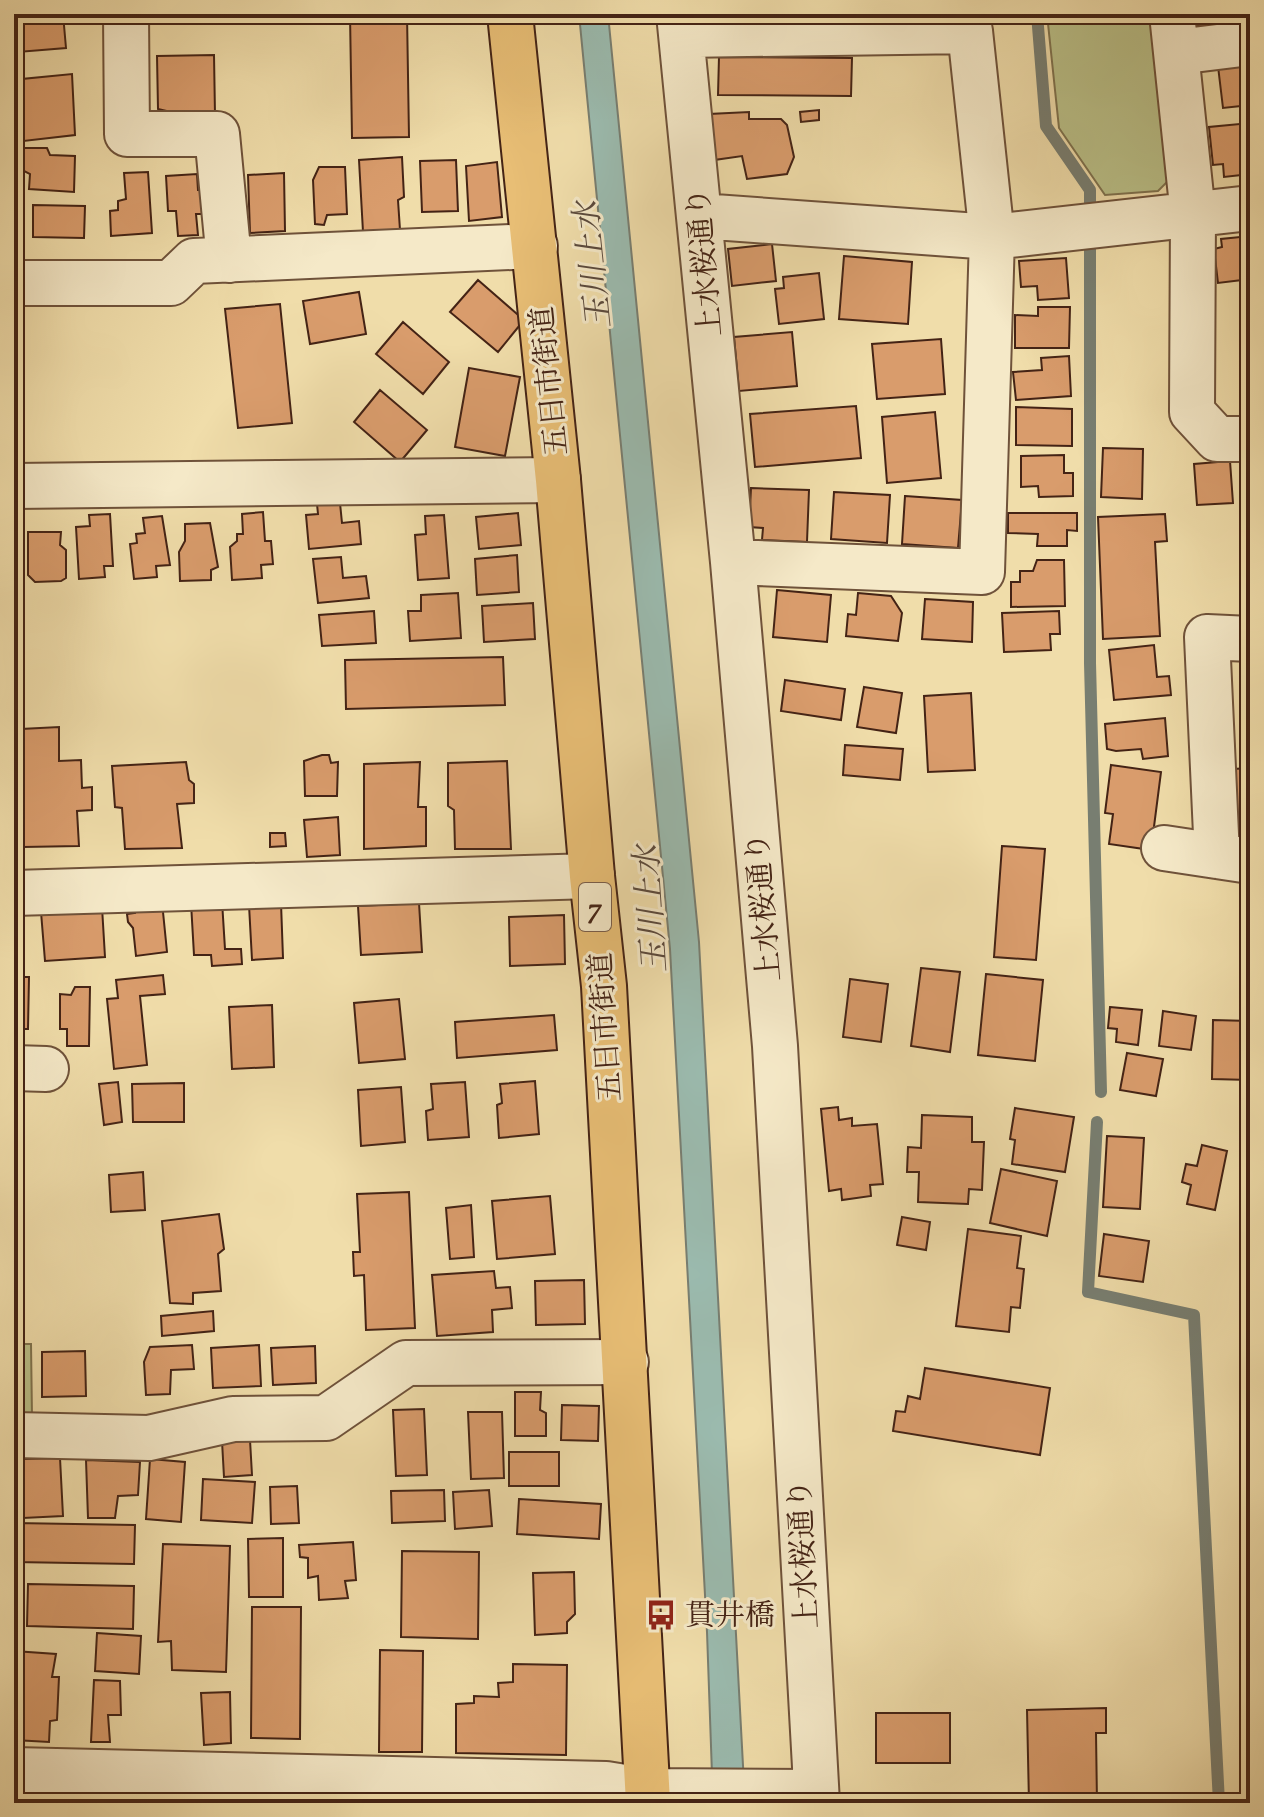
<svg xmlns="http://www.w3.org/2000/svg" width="1264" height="1817" font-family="'Sorts Mill Goudy','Noto Serif JP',serif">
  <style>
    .green { fill: #bac088; stroke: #7f724e; stroke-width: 2 }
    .water { fill: #9bbbaf; stroke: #787e71; stroke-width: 2 }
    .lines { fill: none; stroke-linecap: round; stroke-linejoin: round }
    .stream { stroke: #787e71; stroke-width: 12 }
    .building { fill: #d99c6c; stroke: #442315; stroke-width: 2 }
    .minor-casing { stroke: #6f523a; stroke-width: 48 }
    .major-casing { stroke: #442315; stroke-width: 48 }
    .minor { stroke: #f5e9c8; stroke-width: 44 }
    .major { stroke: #e8be75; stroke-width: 44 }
    .labels { text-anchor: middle; stroke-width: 6; stroke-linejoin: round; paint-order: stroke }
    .shield { fill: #f5e9c8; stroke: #795e4b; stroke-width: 2 }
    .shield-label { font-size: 28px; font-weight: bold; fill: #442315 }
    .street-label { font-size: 30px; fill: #442315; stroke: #f5e9c8 }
    .poi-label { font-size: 30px; fill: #442315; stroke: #f5e9c8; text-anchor: start }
    .water-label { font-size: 32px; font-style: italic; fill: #5a493c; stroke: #f5e9c8 }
  </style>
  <rect width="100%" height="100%" fill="#f0ddaa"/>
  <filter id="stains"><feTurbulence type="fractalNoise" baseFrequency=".0025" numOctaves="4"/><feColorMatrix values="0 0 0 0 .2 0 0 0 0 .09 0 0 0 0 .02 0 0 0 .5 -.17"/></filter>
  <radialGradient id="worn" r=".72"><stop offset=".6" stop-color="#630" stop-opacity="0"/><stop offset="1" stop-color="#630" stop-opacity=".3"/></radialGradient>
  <path class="green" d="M1047,14H1151L1169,180L1158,191L1105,195L1059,128Z
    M14,1344H31L32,1416L14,1415Z"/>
  <path class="water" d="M579,14H608L699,942L745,1803H713L707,1632L670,949Z"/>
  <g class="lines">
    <path class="stream" d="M1037,14L1046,126L1090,190V217
      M1090,235V663L1101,1092
      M1097,1122L1088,1292L1194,1315L1219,1803"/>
  </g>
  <path class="building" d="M14,14H63L66,48L18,52Z
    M350,14H407L409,137L352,138Z
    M1197,14H1248L1249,21L1198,26Z
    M214,55L215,115L188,116L158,109L157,56Z
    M719,57L852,58L851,96L718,95Z
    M1250,62V105L1223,108L1218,66Z
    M72,74L75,135L15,142L14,99H23L22,79Z
    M819,110V120L801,122L800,112Z
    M749,112V119H781L787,125L794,157L787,174L747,179L742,156L714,160L709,114Z
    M1250,123V174L1224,177L1223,164L1213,165L1209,127Z
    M22,148H47L50,155L75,156L74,192L29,189L30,174L22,170Z
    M402,157L404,197L398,200L400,230L363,232L359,160Z
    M456,160L458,211L422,212L420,161Z
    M497,162L502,217L469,221L466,166Z
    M319,167H345L347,214L327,215L324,225L315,224L313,180Z
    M148,172L152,233L111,236L110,211L118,210V201L126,199L124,173Z
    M284,173L285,231L250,233L248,175Z
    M197,174L198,190H204L206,214H196L198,235L178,236L176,211H168L166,176Z
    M33,205L85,206L84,238L33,237Z
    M1250,236V279L1218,283L1214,249L1222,247L1221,239Z
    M772,244L776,281L732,286L728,249Z
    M844,256L912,262L908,324L839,319Z
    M1066,258L1069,298L1038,300L1037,286L1021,287L1019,261Z
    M819,273L824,319L779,324L775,289L784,288L783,277Z
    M478,280L524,320L498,352L450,312Z
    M359,292L366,334L310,344L303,301Z
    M280,304L292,423L238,428L225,309Z
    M1038,307H1070L1069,348H1015V315L1038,316Z
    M403,322L449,362L423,394L376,354Z
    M792,332L797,386L739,391L734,337Z
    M941,339L945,394L877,399L872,344Z
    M1069,356L1071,396L1016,400L1013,372L1042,370L1041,358Z
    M469,368L520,377L505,456L455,447Z
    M380,390L427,430L400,462L354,422Z
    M856,406L861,458L755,467L750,414Z
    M1016,407L1072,409V446L1016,445Z
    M935,412L941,478L887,483L882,417Z
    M1103,448L1143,449L1142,499L1101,497Z
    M1064,455V473H1073V496L1039,497L1038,486L1021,487V456Z
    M1230,461L1233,503L1197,505L1194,464Z
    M751,488L809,490L807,542L762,540L763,528L749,527Z
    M834,492L890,495L887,543L831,539Z
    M905,496L962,500L958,548L902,544Z
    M340,503L342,523L359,521L361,544L309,549L306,515L318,514L317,504Z
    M263,512L265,541H271L273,564L261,565L262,578L232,580L230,547L237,541V534H243L242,514Z
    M518,513L521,545L479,549L476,517Z
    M1008,513H1077V531L1067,530V546H1037L1038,534L1008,533Z
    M110,514L113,566H104L105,577L79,579L76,527L90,526L89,515Z
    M1165,514L1167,541L1155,542L1160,636L1103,639L1098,517Z
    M444,515L449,578L418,580L415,535L426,534L425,516Z
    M162,516L170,565L156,566L157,577L134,579L130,544L137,543L136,534L145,533L143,518Z
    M210,523L218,567L211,570V580L180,581L179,552L185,541V524Z
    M28,532H61L60,545L66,550V578L61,581L35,582L28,575Z
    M517,555L519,592L477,595L475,559Z
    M341,557L343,578L366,576L369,598L318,603L313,559Z
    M1037,560H1064L1065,606L1011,607V582H1020V571H1033Z
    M777,590L831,595L827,642L773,637Z
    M458,593L461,638L410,641L408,611H421V595Z
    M858,593L891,596L902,613L898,641L846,636L848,614L856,615Z
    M925,599L973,602L972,642L922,639Z
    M533,603L535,639L484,642L482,606Z
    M374,611L376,643L322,646L319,615Z
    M1059,611L1060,634H1050L1051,650L1004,652L1002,613Z
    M1154,645L1157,677L1169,676L1171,695L1114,700L1109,650Z
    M503,657L505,705L346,709L345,660Z
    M785,680L845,689L841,720L781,711Z
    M864,687L902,693L896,733L857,727Z
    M971,693L975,770L928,772L924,696Z
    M1165,718L1168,756L1143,759L1141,749L1116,751L1107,749L1105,724Z
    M59,727V761L81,760L82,788L92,787V810L77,811L79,846L23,847L21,729Z
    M845,745L903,749L900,780L843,775Z
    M322,755H329L331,763L338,762L337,796H305L304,761Z
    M507,761L511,849H455L454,810L448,806V763Z
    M186,762L189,780L194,784V803L177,804L182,848L125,849L122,808L115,807L112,766Z
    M420,762L418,807H426V846L364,849V764Z
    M1111,765L1161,772L1151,850L1109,844L1113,814L1105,813Z
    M1250,768V834H1236L1233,769Z
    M338,817L340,855L307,857L304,820Z
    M270,833H285L286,846L270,847Z
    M1002,846L1045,849L1036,960L994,957Z
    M222,901L225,949H241L242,964L212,966L211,955H194L191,903Z
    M162,902L167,952L136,956L133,928L128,922L127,914L135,913L134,904Z
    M281,903L283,958L252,960L249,905Z
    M419,903L422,952L361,955L358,906Z
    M102,907L105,957L45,961L41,912Z
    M564,915L565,964L510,966L509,917Z
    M921,968L960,972L950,1052L911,1046Z
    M986,974L1043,980L1035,1061L978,1055Z
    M163,975L165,994L140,996L147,1065L114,1069L107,999L118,998L116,980Z
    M14,977H29L28,1029H14Z
    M850,979L888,984L881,1042L843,1037Z
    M75,987H90L89,1046H67V1029H60V994L71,995Z
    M399,999L405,1059L359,1063L354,1003Z
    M272,1005L274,1067L232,1069L229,1007Z
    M1110,1007L1142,1010L1138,1045L1116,1042L1117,1029L1108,1028Z
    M1163,1011L1196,1016L1191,1050L1159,1046Z
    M554,1015L557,1050L457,1058L455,1022Z
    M1213,1020L1250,1021V1080L1212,1079Z
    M1127,1053L1163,1059L1156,1096L1120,1090Z
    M535,1081L539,1134L499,1138L497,1105L502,1103L500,1084Z
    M118,1082L122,1122L104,1125L99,1084Z
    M465,1082L469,1137L428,1140L426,1111L433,1109L431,1084Z
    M184,1083V1122H133L132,1084Z
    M401,1087L405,1142L361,1146L358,1090Z
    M838,1107L839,1120L852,1118V1126L877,1124L883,1184L870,1185L871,1196L842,1200L841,1189L829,1191L821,1109Z
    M1015,1108L1074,1117L1065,1172L1012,1164L1015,1140L1010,1139Z
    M922,1115L972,1117V1142H984L982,1190L969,1189L968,1204L918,1202L919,1172H907L908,1147L921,1148Z
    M1107,1136L1144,1138L1140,1209L1103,1207Z
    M1202,1145L1227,1151L1215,1210L1187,1204L1191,1185L1182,1182L1186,1164L1197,1166Z
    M1001,1169L1057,1181L1047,1236L990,1223Z
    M143,1172L145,1210L111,1212L109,1175Z
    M409,1192L415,1328L366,1330L364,1275L354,1276L353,1252H360L357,1194Z
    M550,1196L555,1254L497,1259L492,1201Z
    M471,1205L474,1257L450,1259L446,1208Z
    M219,1214L224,1249L218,1254L221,1291L193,1293V1304L170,1303L162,1221Z
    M902,1217L930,1222L926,1250L897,1245Z
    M968,1229L1021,1236L1017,1268L1024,1269L1020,1308L1011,1307L1009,1332L956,1326Z
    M1104,1234L1149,1241L1143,1282L1099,1276Z
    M494,1271L496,1288L510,1287L512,1308L492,1310L493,1332L437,1336L432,1275Z
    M584,1280L585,1324L536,1325L535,1281Z
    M213,1311L214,1331L162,1336L161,1316Z
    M192,1345L194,1369L171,1370L170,1394L146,1395L144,1362L150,1347Z
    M259,1345L261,1386L213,1388L211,1348Z
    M315,1346L316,1383L273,1385L271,1348Z
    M85,1351L86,1396L42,1397V1352Z
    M925,1368L1050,1388L1040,1455L893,1431L896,1411L905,1412L908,1396L920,1399Z
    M515,1392H541L540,1410L546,1413V1436H515Z
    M562,1405L599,1406L598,1441L561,1440Z
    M424,1409L427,1475L396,1476L393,1410Z
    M468,1412H502L504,1478L471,1479Z
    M250,1440L252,1475L224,1477L222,1441Z
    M509,1452H559V1486H509Z
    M60,1458L63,1516L23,1518L20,1459Z
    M150,1459L185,1462L181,1522L146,1519Z
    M86,1460L140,1462L138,1495L118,1496L115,1518H88Z
    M203,1479L255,1482L252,1523L201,1520Z
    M297,1486L299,1523L271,1524L270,1487Z
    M444,1490L445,1521L392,1523L391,1491Z
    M489,1490L492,1526L455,1529L453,1492Z
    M519,1499L601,1504L599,1539L517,1534Z
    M14,1523L135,1525L134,1564L14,1562Z
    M283,1538V1597H249L248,1539Z
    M353,1542L356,1580L345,1581L348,1598L319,1600L318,1576L308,1578V1558L300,1557L299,1545Z
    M163,1544L230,1546L226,1672L172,1670L171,1641L158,1642Z
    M402,1551L479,1552L478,1639L401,1637Z
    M574,1572L575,1614L567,1622V1633L535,1635L533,1573Z
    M28,1584L134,1586L133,1629L27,1626Z
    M252,1607H301L300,1739L251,1738Z
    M97,1633L141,1636L139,1674L95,1671Z
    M380,1650L423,1651L422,1752H379Z
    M14,1651L56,1654L52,1677H59L57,1720L50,1721L49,1742L14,1740Z
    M513,1664L567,1665L566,1755L456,1753V1704L474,1703V1696L499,1697L498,1683L513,1682Z
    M94,1680L120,1681L121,1715H108L110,1742H91Z
    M230,1692L231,1743L204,1745L201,1693Z
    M1106,1708V1733H1096L1097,1803H1029L1027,1710Z
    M876,1713H950V1763H876Z
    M40,1797L94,1798V1803H40Z
    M278,1797L279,1803H236V1798Z"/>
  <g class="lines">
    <g class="minor-casing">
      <path id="minor" d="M126,14L127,134H217L229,260
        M679,14L733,562L775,1046L817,1803
        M1172,14L1193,215L1192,412L1217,439H1250
        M682,35L970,31L992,237L982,572L733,562
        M1177,52L1250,43
        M700,216L992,237L1250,208
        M14,283H171L194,261L535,246
        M14,486L558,480
        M1164,848L1250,861
        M1217,856L1207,637L1250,639
        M14,893L592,876
        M14,1068L46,1069
        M14,1435L149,1438L233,1419L326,1418L406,1363L626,1362
        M14,1770L606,1784L649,1791L816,1792"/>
    </g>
    <g class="major-casing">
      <path id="major" d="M510,14L558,480L592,876L604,986L648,1803"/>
    </g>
    <use href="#minor" class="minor"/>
    <use href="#major" class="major"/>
  </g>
  <defs>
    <g id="bus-bare" transform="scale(2.4)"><path d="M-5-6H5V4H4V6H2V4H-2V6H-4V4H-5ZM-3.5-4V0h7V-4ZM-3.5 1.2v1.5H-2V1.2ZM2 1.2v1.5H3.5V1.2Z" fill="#8f2418" stroke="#f5e9c8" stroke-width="2.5" paint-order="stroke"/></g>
  </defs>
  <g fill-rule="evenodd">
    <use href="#bus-bare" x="661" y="1615"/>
  </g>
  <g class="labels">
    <rect class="shield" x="579" y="883" width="32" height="48" rx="6"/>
    <g class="shield-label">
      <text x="595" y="917">7</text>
    </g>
    <g class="street-label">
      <text transform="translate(704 262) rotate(-95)" y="10">上水桜通り</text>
      <text transform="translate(549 381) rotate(-96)" y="10">五日市街道</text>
      <text transform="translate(763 907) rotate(-95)" y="10">上水桜通り</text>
      <text transform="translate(605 1027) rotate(-94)" y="10">五日市街道</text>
      <text transform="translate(803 1554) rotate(-93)" y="10">上水桜通り</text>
    </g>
    <g class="poi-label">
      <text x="685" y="1625">貫井橋</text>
    </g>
    <g class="water-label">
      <text transform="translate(592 265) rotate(-96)" y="11">玉川上水</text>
      <text transform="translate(650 909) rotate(-94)" y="11">玉川上水</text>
    </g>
  </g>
  <rect width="1264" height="1817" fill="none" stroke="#f0ddaa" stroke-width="48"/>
  <rect x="16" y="16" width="1232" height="1785" fill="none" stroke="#442315" stroke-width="4"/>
  <rect x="24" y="24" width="1216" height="1769" fill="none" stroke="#442315" stroke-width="2"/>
  <rect width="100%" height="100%" filter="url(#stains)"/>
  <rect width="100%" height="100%" fill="url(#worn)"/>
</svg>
